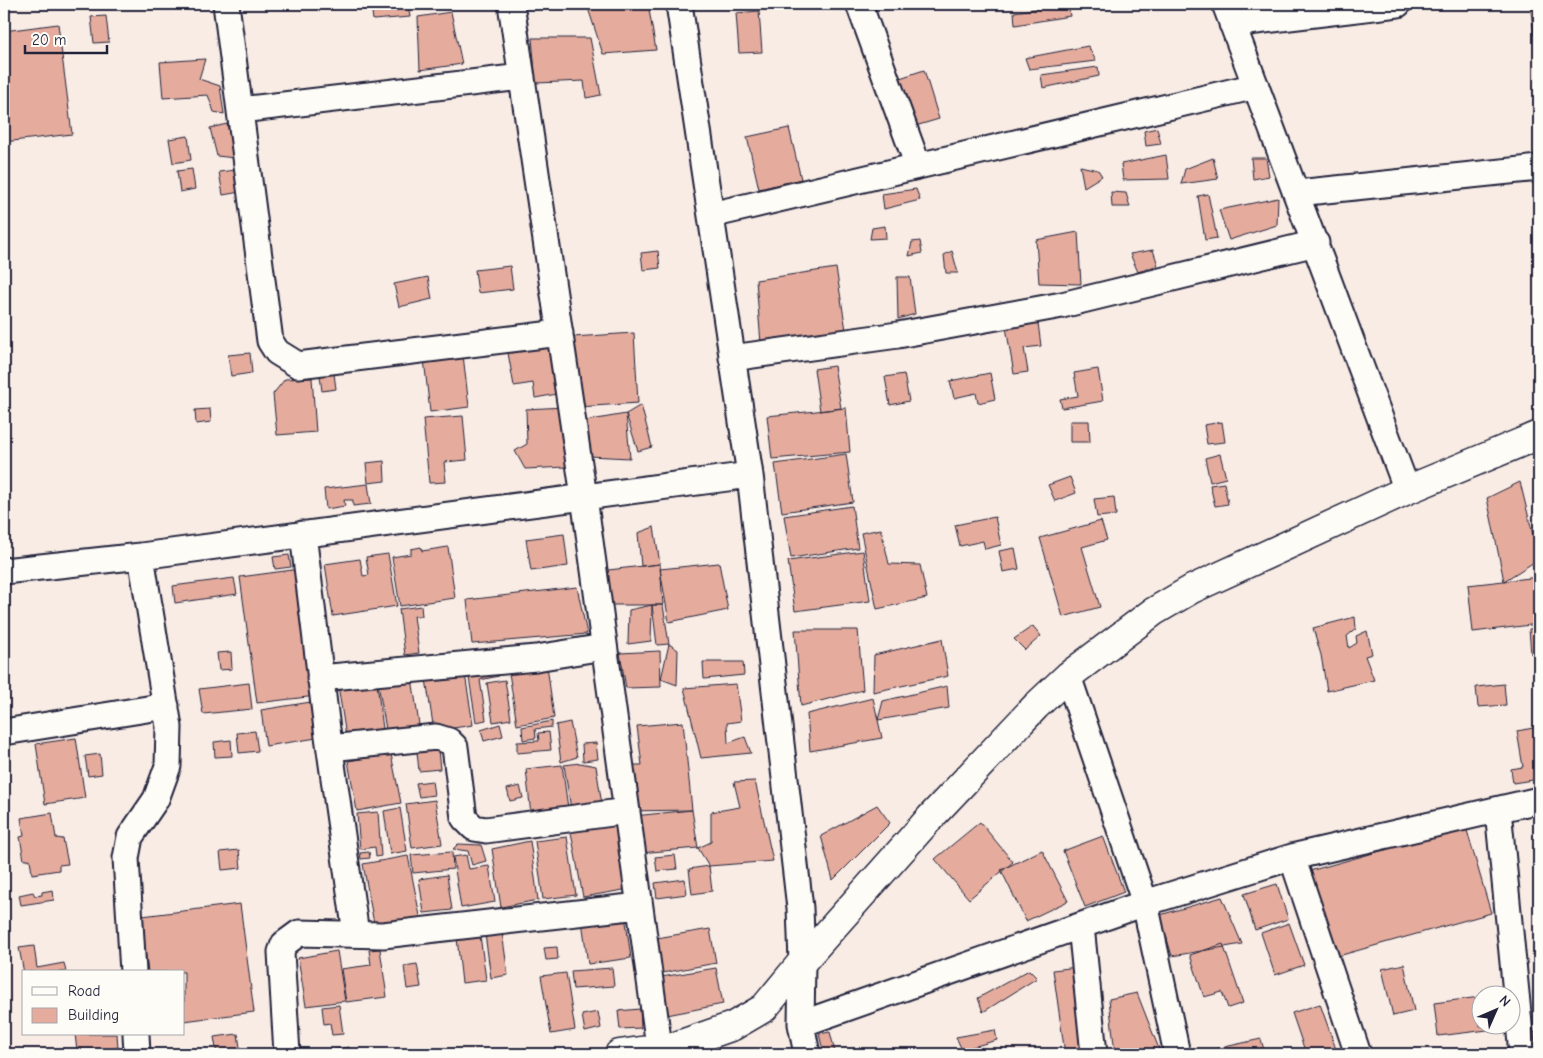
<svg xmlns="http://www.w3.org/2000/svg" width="1543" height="1058" font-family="'Comic Neue',sans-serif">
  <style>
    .building { fill: #e5ac9d; stroke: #22223b }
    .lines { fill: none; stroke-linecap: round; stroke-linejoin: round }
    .minor-casing { stroke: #22223b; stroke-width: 29 }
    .tertiary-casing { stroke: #22223b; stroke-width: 31 }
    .minor { stroke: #fdfcf7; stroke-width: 25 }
    .tertiary { stroke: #fdfcf7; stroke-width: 28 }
  </style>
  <rect width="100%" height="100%" fill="#f8ece5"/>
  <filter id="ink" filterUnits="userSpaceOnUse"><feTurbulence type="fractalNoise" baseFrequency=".02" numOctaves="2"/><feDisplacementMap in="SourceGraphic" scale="10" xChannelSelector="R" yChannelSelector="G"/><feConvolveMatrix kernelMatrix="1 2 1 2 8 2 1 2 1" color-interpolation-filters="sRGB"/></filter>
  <g filter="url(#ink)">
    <path class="building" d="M371,4H408L410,17L373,20Z
      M601,4H648L656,50L603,54L587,5Z
      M796,4H818L797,7Z
      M1068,4L1070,16L1015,25L1014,12Z
      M1530,4H1539V35H1534Z
      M759,11L762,52L739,53L736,13Z
      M451,12L462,64L420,70L418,17Z
      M106,16L109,42L94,43L91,17Z
      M58,24L72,134L4,142V31Z
      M532,38H590L601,95L586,98L584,81L536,83Z
      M1088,46L1096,61L1029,69L1025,58Z
      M205,59L199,79L220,86L224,114L214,112L208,95L163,98L160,62Z
      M1098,67L1099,76L1043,88L1041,75Z
      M924,70L939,119L912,127L897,79Z
      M227,124L235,158L217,156L210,128Z
      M789,128L801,179L759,189L747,137Z
      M1157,128L1161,144L1146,146L1144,131Z
      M188,136L191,160L173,163L169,139Z
      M1166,155L1169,179L1123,180L1121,164Z
      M1213,158L1218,179L1181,184L1185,169Z
      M1251,158H1266L1269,176L1253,179Z
      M1080,166L1098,170L1102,176L1084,187Z
      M192,169L195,189L180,192L177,171Z
      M236,170L240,192L223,195L219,172Z
      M916,189L920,200L884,209L882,194Z
      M1111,192L1126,193L1130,207H1112Z
      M1208,194L1217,238L1205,240L1198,196Z
      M1278,198L1277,225L1229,240L1219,210Z
      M885,226L886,238L870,239L872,228Z
      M1078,232L1081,284L1039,283L1036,240Z
      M920,241L922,253L909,256L912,242Z
      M1153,250L1158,265L1138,272L1130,254Z
      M658,251L660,268L643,270L641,253Z
      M952,251L958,273H946L944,255Z
      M510,266L513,289L478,293L475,270Z
      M836,268L846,330L761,344L756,280Z
      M428,277L432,299L399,307L394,284Z
      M897,277H910L915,314L898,319Z
      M1038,323L1041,346L1024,348L1028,372L1014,374L1006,327Z
      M634,333L638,403L578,407L573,337Z
      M549,346L557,394L535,398L533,383L514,386L508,353Z
      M250,353L252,373L231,376L228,355Z
      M463,355L469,407L430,412L424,359Z
      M333,366L336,389L322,391L319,368Z
      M834,366L841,408L820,411L814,369Z
      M1098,369L1103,401L1062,408L1060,399L1078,396L1074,373Z
      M990,373L995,399L978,403L976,393L954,398L950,381Z
      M904,374L909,401L890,405L885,377Z
      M312,378L316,432L277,435L273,394L285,379Z
      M641,405L652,447L638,451L626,414Z
      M564,407L566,467L525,469L515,451L527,444L526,409Z
      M846,408L850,452L772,459L767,416Z
      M210,409L211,422L196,424L195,410Z
      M626,414L630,458L589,456L585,421Z
      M463,416L467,460L444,462L446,482L429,483L423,419Z
      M1070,421H1089L1090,442H1070Z
      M1222,422L1225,442L1207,444L1204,425Z
      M846,454L853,502L782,512L775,464Z
      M1220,454L1226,478L1210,482L1205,458Z
      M384,461L385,481L368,483L366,463Z
      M1070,477L1076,493L1055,501L1048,485Z
      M1520,482L1539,559L1504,581L1487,498Z
      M1224,483L1228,504L1215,506L1210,485Z
      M368,484L371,504L353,506V500H344L345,506L326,509L324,489Z
      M1114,497L1116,515L1097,517L1094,499Z
      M852,506L858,548L791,558L784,516Z
      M995,517L1001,545L985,549L983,541L960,546L955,525Z
      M1101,521L1107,540L1082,547L1100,607L1063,617L1040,538Z
      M654,527L660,564L641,566L638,533Z
      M881,529L889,564L920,565L927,598L877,609L861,533Z
      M564,534L568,566L531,571L526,539Z
      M421,547L422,551L448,547L455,598L400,606L392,557L411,554V549Z
      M1015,548L1019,569L1003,572L999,551Z
      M863,551L870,601L795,611L788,561Z
      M388,554L397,606L333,616L325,564L360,559L363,576L369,575L366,557Z
      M289,555L291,567L275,569L273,557Z
      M719,563L728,610L669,622L660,569Z
      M660,564L663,605H604L600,571Z
      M300,569L316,696L257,703L240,577Z
      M1539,577V624L1473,632L1468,585Z
      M234,578L237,594L175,603L173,586Z
      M577,587L587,634L472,644L467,600Z
      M652,605L651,641L628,644L629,610Z
      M652,605H663L669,644L657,645Z
      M421,606L422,616H414L419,653L405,655L399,609Z
      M1355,617L1356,629L1347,636L1349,648L1357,643L1356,636L1367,631L1372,654L1365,656L1374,680L1327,691L1321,655L1313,628Z
      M1033,626L1041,636L1025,650L1014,639Z
      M1539,628V653L1531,654L1529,629Z
      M795,630H858L863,690L801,706Z
      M942,639L948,676L873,692L874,655Z
      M669,644L678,650L677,685L661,679Z
      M660,651L661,687L626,688L620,653Z
      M231,652L232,669L219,670L217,653Z
      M546,658L554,718L517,725L508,666Z
      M703,662H743L744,675L704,679Z
      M497,666L499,676L480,680L486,720L476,722L468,671Z
      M465,674L473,725L434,731L426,679Z
      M376,677L384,736L347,743L338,685Z
      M412,678L420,731L387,735L378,683Z
      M505,680L511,719L493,722L487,683Z
      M249,683L252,709L203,714L199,689Z
      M736,684L741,721L727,723L728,743L745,737L751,753L701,758L684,688Z
      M1504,684L1506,705L1478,707L1476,687Z
      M947,686L949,708L878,720L883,701Z
      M873,698L882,738L810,751L807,714Z
      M317,701L323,737L266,746L261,710Z
      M552,721V727L535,729L536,738L523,740L522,727Z
      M570,722L577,757L561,762L556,725Z
      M683,722L692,810L627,811L632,765H642L637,726Z
      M500,724L503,736L484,741L481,730Z
      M1539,727V779L1513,783L1511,769L1523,767L1517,731Z
      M255,731L258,751L239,753L237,733Z
      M549,732L551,750L517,753V742L539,741L538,733Z
      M76,738L85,798L45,804L36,744Z
      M231,740L232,756L215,757L214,742Z
      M596,743L598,759L583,761L582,744Z
      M438,750L440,769L419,771L417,752Z
      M100,754L102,774L88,776L85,756Z
      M391,754L401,803L357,811L348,761Z
      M580,763L596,766L602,805L571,809L564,765Z
      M562,765L568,808L531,815L526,769Z
      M432,781L434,795L419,797L416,783Z
      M755,781L773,861L709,866L698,848L711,842V812L740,807L734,782Z
      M520,786L523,798L510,801L507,789Z
      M435,800L442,844L412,848L406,804Z
      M877,805L890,823L833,880L821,836Z
      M400,808L407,851L390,854L384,811Z
      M692,810L698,848L639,853L634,816Z
      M378,812L381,856L376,857L375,847L360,849L357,814Z
      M52,813L56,838L63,839L68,864L59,865V870L32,874L30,859L24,860L20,837L24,836L21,818Z
      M980,822L1013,862L969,899L935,859Z
      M617,824L629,889L583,897L571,832Z
      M1466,827L1491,913L1331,958L1306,872Z
      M1103,836L1124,892L1085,907L1063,851Z
      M567,837L576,895L543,899L535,841Z
      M530,841L538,900L501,907L492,849Z
      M458,844L481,845L486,861L472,865L468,851L453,849Z
      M239,850L241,868L222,870L220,852Z
      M1042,850L1068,901L1026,921L1001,870Z
      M369,852L370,858L361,859L360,853Z
      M452,852L453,869L413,873L411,855Z
      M466,855L469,869L489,866L495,902L461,908L453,857Z
      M675,855L677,869L657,871L655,857Z
      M408,856L421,921L375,929L363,864Z
      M709,866L712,891L692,894L689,869Z
      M447,875L452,910L424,913L419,879Z
      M685,879L687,894L657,898L655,883Z
      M1277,884L1288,919L1255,930L1244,894Z
      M53,890L54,900L21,905L19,895L33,892L35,896L42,895V892Z
      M1222,897L1242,944L1172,956L1160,915Z
      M240,904L254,1012L184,1021V972H148L143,935L134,917Z
      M625,915L631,958L588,964L582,921Z
      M1289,923L1304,965L1275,975L1261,933Z
      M710,929L716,963L657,974L651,939Z
      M502,932L508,975L491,978L485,934Z
      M480,935L486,980L462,983L457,938Z
      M1223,944L1243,1003L1228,1008L1222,992L1204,997L1190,955Z
      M34,946L37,968L64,963L66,972H24V973L19,948Z
      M557,947L558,959L546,960L544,948Z
      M380,949L387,997L346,1002L341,969L371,965L369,950Z
      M337,951L345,1001L306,1006L298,958Z
      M417,964L421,987L407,989L404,966Z
      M1404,964L1414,1011L1393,1016L1382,969Z
      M1077,967L1088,1054H1065L1053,970Z
      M612,968L614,986L573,989L571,971Z
      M716,968L723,1004L662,1016L655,978Z
      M1029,970L1037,978L983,1012L978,998Z
      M566,973L575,1030L551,1034L541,976Z
      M1137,993L1161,1054H1115L1109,999Z
      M1480,997V1026H1495L1496,1029L1438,1036L1434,1003Z
      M1320,1004L1337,1052L1329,1054H1306L1292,1013Z
      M339,1005L343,1034L332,1035L330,1023L324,1024L322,1007Z
      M640,1009L641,1028L620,1029L618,1011Z
      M598,1012L601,1028L585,1032L582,1015Z
      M995,1030L997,1040L962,1050L956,1037Z
      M830,1032L835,1052L824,1054L819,1034Z
      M1539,1032V1054H1529L1528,1033Z
      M75,1034H117L118,1048L77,1051Z
      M238,1034L241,1054H217L214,1037Z
      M1261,1039L1265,1054H1212L1211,1050Z
      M349,1047L350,1054H306Z
      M118,1048L119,1054H67Z
      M1447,1050L1448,1054H1423Z"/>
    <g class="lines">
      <g class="minor-casing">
        <path id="minor" d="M226,4L270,341L277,352L298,365L560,333
          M511,4L584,497L660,1054
          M679,4L750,475L800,908L802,962L801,1024L807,1054
          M859,4L918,166
          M1225,4L1407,490
          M1232,24L1398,4
          M240,110L522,77
          M1297,193L1539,168
          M711,215L1256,86
          M732,358L898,335L1062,305L1316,243
          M303,534L327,729L356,934
          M4,571L141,556L750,475
          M1068,676L1145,903L1177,1054
          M320,678L536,658L604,647
          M4,732L166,706
          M330,748L436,737L449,741L455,747L464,818L474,828L486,830L627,811
          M1498,810L1522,1054
          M1292,857L1358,1054
          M1081,926L1094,1054
          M133,972L126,858L130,837L156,799L168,766L169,727L141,556
          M801,1024L1145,903L1292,857L1539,800
          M136,1034L137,1054
          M287,1054L281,952L284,944L299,933L383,935L639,906"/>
      </g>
      <g class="tertiary-casing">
        <path id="tertiary" d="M619,1054L676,1046L733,1026L764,1008L802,962L930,818L1036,706L1068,676L1153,612L1192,589L1407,490L1539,435"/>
      </g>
      <use href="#minor" class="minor"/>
      <use href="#tertiary" class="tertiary"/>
    </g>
  </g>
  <rect width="1543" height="1058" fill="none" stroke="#fdfcf7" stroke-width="20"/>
  <rect x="10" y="10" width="1523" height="1038" fill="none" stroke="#22223b" stroke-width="2" filter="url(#ink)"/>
  <rect x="22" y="970" width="162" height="65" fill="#fdfcf7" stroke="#a5a5ac"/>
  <rect x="32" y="987" width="25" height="8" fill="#fdfcf7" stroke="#a5a5ac"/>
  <text x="68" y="996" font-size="15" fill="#22223b">Road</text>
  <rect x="32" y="1008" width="25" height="15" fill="#e5ac9d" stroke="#a5a5ac"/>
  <text x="68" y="1020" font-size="15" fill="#22223b">Building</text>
  <g transform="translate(1496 1010) rotate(45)"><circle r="24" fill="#fdfcf7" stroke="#a5a5ac"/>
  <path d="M0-4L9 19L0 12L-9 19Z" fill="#22223b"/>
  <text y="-8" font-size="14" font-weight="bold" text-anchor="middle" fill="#22223b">N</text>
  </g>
  <path d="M25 45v8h82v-8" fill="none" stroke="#22223b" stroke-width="2.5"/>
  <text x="32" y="45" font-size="15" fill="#22223b" stroke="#fdfcf7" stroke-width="4" paint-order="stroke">20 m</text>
</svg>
